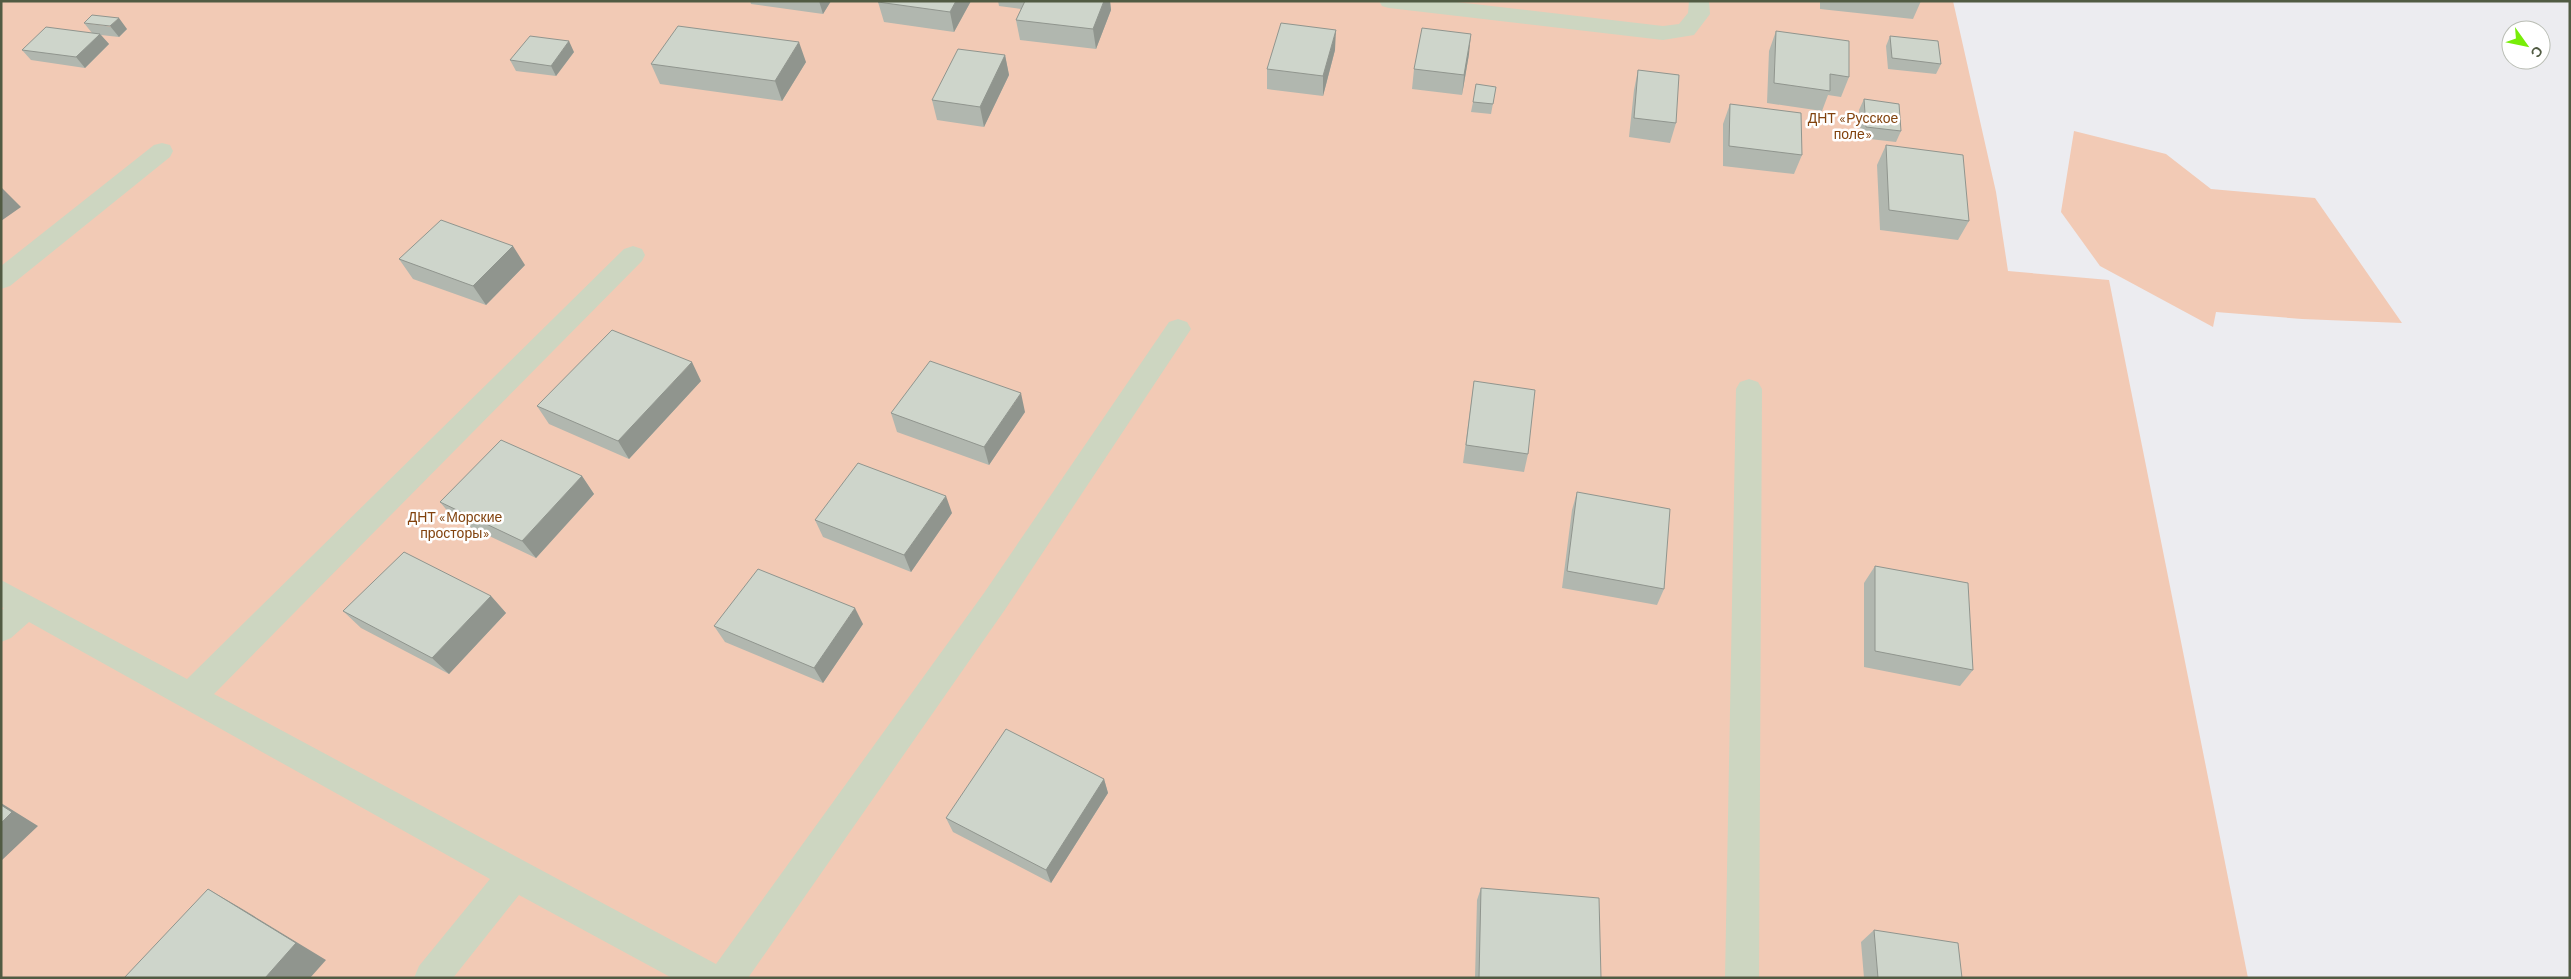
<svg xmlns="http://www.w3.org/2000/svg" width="2571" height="979" font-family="Barlow,sans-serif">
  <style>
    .green { fill: #f2cab5 }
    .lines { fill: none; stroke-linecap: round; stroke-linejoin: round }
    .minor { fill: #cdd6c1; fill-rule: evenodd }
    .wall { fill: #b1b7af }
    .shaded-wall { fill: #90958e }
    .building { fill: #ced5cb; stroke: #90958e }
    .labels { text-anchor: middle; stroke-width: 5; stroke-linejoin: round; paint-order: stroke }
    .park-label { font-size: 14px; fill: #82430e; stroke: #fff }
  </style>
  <rect width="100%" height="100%" fill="#ececf0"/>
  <path class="green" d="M1,1H1953L1996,192L2008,271L2109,280L2248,978H1Z
    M2074,131L2166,154L2211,189L2315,198L2402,323L2302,319L2216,312L2213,327L2100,266L2061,212Z"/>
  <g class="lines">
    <path class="minor" d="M1379,1H1448L1663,26L1679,24L1688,13L1689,1H1709L1710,14L1694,35L1663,40L1389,8L1382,6Z
      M162,143L170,145L173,151L170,157L10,286L1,289V266L154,145Z
      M633,246L642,249L645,255L642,261L214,694L716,964L984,593L1169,322L1178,319L1187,322L1191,329L1004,611L748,978H672L519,895L453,978H414L419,966L490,879L29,622L11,638L1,642V611L4,608L1,607V580L187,679L624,249Z
      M1749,379L1758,382L1762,389L1759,978H1725L1736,389L1740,382Z"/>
  </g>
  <path class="wall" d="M750,1H831L823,14L751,4Z
    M971,1L954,32L884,22L878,2Z
    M998,1H1110L1111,10L1096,49L1020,40L1016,20L1021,9L999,6Z
    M1820,1H1921L1913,19L1820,9Z
    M84,23L127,29L119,37L101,35L109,44L85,68L31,60L22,50L92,33Z
    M1776,31L1849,77L1841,97L1828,95L1822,111L1767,103L1769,51Z
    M1890,36L1941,64L1936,74L1888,69L1886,46Z
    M1335,50L1323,96L1267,89V69Z
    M574,52L556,76L516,71L510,60Z
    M1469,54L1462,95L1412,89L1414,69Z
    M1005,55L1009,75L984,127L937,120L932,100Z
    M806,62L782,101L660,84L651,64Z
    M1638,70L1676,123L1670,143L1629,137L1634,90Z
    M1496,87L1491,114L1471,112L1473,102Z
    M1864,99L1901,131L1896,142L1861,138L1859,110Z
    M1730,104L1802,155L1794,174L1723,166V124Z
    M1886,145L1969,221L1958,240L1880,230L1877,165Z
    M399,259L525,265L486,305L413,279Z
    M701,381L629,459L549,424L537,406Z
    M1474,381L1528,454L1524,472L1463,463Z
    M1025,412L989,465L897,432L891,413Z
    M582,476L594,494L536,558L455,520L440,502Z
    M1577,492L1664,589L1657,605L1562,588L1572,510Z
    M952,513L911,572L823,537L815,520Z
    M1875,566L1973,670L1960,686L1864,667V583Z
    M491,596L506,613L449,674L361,628L343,611Z
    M863,624L823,683L725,642L714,626Z
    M1104,779L1108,793L1051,883L953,832L946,818Z
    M1481,888L1601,978H1475L1477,900Z
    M1874,930L1962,978H1864L1861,942Z"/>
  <path class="shaded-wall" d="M819,1H831L823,14Z
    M956,1H971L954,32L950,12Z
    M1104,1H1110L1111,10L1096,49L1093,29Z
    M119,18L127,29L119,37L110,26Z
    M1336,30L1335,50L1323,96V76Z
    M100,34L109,44L85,68L76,57Z
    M1471,34L1469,54L1462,95L1464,75Z
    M569,41L574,52L556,76L551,66Z
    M799,42L806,62L782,101L775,81Z
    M1005,55L1009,75L984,127L980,107Z
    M1,188H2L21,207L1,221Z
    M513,246L525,265L486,305L473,286Z
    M692,362L701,381L629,459L618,441Z
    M1021,393L1025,412L989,465L984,447Z
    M582,476L594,494L536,558L522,541Z
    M946,496L952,513L911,572L904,555Z
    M491,596L506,613L449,674L432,658Z
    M855,608L863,624L823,683L814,668Z
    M1104,779L1108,793L1051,883L1046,870Z
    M1,803L38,826L1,861Z
    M208,889L239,907L326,960L310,978H265Z"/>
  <path class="building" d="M879,1H956L950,12L878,2Z
    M1025,1H1104L1093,29L1016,20Z
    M92,15L119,18L110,26L84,23Z
    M1281,23L1336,30L1323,76L1267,69Z
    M678,26L799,42L775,81L651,64Z
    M46,27L100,34L76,57L22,50Z
    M1422,28L1471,34L1464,75L1414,69Z
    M1776,31L1849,41V77L1830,74V91L1774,83Z
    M530,36L569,41L551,66L510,60Z
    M1890,36L1938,41L1941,64L1892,58Z
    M958,49L1005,55L980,107L932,100Z
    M1638,70L1679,75L1676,123L1634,118Z
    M1476,84L1496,87L1493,104L1473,102Z
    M1864,99L1899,104L1901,131L1866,127Z
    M1730,104L1801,113L1802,155L1729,146Z
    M1886,145L1963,155L1969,221L1889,210Z
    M441,220L513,246L473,286L399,259Z
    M612,330L692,362L618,441L537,406Z
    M930,361L1021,393L984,447L891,413Z
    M1474,381L1535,390L1528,454L1466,445Z
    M501,440L582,476L522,541L440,502Z
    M858,463L946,496L904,555L815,520Z
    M1577,492L1670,509L1664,589L1567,571Z
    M404,552L491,596L432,658L343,611Z
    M1875,566L1968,583L1973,670L1875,651Z
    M758,569L855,608L814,668L714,626Z
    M1006,729L1104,779L1046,870L946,818Z
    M1,805L12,812L1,823Z
    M1481,888L1599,898L1601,978H1479Z
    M208,889L296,943L265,978H124Z
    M1874,930L1958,943L1962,978H1878Z"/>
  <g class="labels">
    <g class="park-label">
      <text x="1853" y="123">ДНТ «Русское<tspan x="1853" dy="16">поле»</tspan></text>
      <text x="455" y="522">ДНТ «Морские<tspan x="455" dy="16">просторы»</tspan></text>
    </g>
  </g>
  <rect width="2571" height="979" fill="none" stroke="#515b43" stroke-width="5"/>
  <g transform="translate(2526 45) rotate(123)"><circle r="24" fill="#ffffff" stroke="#b9bdb4"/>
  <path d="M0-4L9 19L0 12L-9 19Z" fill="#77ed08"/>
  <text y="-8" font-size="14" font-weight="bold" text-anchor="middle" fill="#515b43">С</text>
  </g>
</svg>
